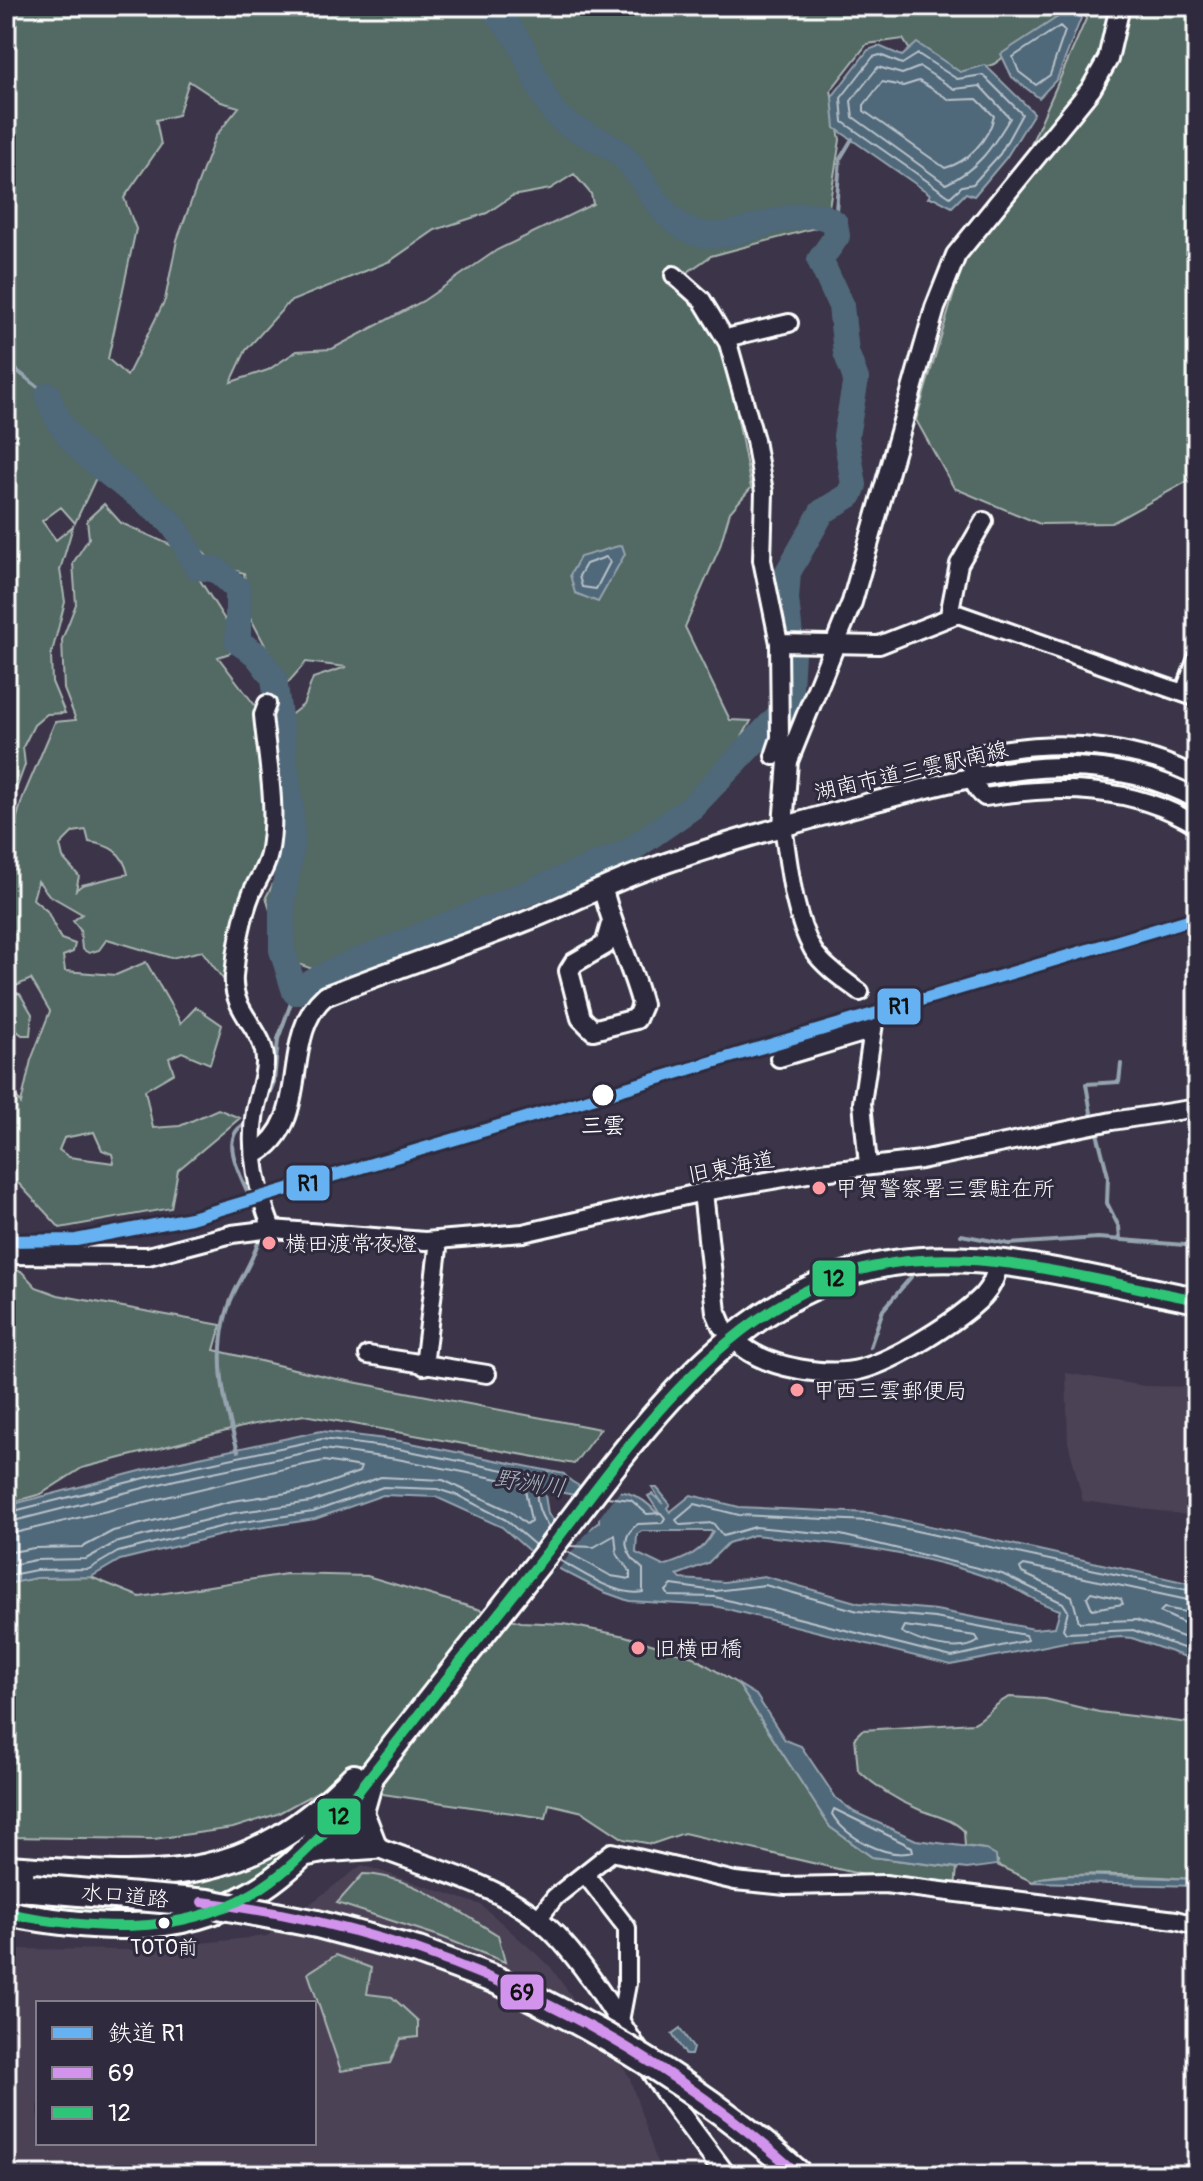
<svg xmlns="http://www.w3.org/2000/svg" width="1203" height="2181" font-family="Pangolin,'Klee One',sans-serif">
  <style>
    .built { fill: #4c4257; fill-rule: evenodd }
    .green { fill: #536963; stroke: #a9b4b1; stroke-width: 2; fill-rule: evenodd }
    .water { fill: #50687a; stroke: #96a4af; stroke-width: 2; fill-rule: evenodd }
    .pier { fill: #3c3549 }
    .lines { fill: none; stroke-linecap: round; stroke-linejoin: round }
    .shore { stroke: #b9c3ca; stroke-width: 2 }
    .stream { stroke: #96a4af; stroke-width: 4 }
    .river { stroke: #50687a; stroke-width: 26 }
    .minor-casing { stroke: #fff; stroke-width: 22 }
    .tertiary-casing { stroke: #fff; stroke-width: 24 }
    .primary-casing { stroke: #fff; stroke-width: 30 }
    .trunk-casing { stroke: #fff; stroke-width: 32 }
    .minor { stroke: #2f2a3d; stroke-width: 16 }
    .tertiary { stroke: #2f2a3d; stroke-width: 18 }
    .primary { stroke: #2f2a3d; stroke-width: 24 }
    .trunk { stroke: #2f2a3d; stroke-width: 26 }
    .trunk-bridge-casing { stroke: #fff; stroke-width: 32; stroke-linecap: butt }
    .trunk-bridge { stroke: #2f2a3d; stroke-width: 26 }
    .bus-1-casing { stroke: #2f2a3d; stroke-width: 16 }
    .bus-2-casing { stroke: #2f2a3d; stroke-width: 16 }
    .bus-1 { stroke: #d193ec; stroke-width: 10 }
    .bus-2 { stroke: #2dc577; stroke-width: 10 }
    .rail-1-casing { stroke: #2f2a3d; stroke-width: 18 }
    .rail-1 { stroke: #66b1f2; stroke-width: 12 }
    .stop-dot { fill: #fff; stroke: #2f2a3d; stroke-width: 3 }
    .poi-dot { fill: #ff9aa2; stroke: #2f2a3d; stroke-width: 3 }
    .labels { text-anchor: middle; stroke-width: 6; stroke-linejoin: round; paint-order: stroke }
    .bus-label { font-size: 20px; fill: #fff; stroke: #2f2a3d }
    .street-label { font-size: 22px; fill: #fff; stroke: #2f2a3d }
    .stop-label { font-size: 22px; font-weight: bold; fill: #fff; stroke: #2f2a3d }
    .poi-label { font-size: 22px; fill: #fff; stroke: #2f2a3d; text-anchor: start }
    .water-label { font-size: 24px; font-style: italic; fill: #a8b4bc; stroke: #2f2a3d }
    .line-badge { stroke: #2f2a3d; stroke-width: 3 }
    .pale-badge-label { font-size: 22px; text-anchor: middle; font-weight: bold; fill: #111 }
  </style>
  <rect width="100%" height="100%" fill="#3c3549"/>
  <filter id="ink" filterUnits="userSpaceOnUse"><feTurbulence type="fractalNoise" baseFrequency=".0125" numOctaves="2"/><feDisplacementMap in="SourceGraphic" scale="16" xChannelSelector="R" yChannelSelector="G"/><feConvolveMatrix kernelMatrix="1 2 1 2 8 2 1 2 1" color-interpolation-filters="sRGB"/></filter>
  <g filter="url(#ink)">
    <path class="built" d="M1066,1373L1144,1386L1197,1387V1516L1083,1501L1068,1442Z
      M362,1865L481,1905L549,1965L629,2076L661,2175H6V1949L136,1950L267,1936ZM38,2003H314V2143H38Z"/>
    <path class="green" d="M6,6H1074L994,64L932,86L903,39L867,44L831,90L840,140L826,225L711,256L669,285L705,312L726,357L751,488L730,512L719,549L685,627L730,720L751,721C720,776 708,799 656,836L369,956L321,972L281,958L273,946L272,917L266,897C301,836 281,795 273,729L303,705L313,678L346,667L306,662L286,685L249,615L244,573L216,565L112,465L100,469L75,523L61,507L42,521L56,540L73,526L60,570L65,602L51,656L52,682L65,713L47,714L34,725L23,747L25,765L6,817V717L11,702L6,700ZM189,81L221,102L239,107L215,137L177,240L165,300L127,376L108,359L136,229L124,198L161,145L156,120L178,115ZM574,174L591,194L593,204L497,250L423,301L332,349L297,351L268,370L231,382L246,350L289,302L390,261L435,230L487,213L512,196L550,189Z
      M1081,6H1197V476L1112,523L1040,524L954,488L916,420L966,253L1003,208L1086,19Z
      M104,504L121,523L173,546L184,555L232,631L230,653L218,657L260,712L264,773L282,822L259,868L229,987L202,951L171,958L107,939L99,950L89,953L82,949L80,930L73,921L82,914L49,895L38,881L33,899L47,911L61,939L75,944L73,952L63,956L65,971L116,975L146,962L181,1023L196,1007L222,1025L210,1064L182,1052L169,1058L174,1073L145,1090L153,1128L180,1126L218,1109L240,1118L178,1170L171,1208L60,1228L6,1170V1078L21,1104L31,1060L50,1011L31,979L16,986L6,985V854L23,797L55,722L76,720L64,689L62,640L76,604L73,563L89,538L87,520ZM86,830L89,842C110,845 123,852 128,874L82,885L76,890L79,876L63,858L60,845L73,832ZM94,1132L102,1150L112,1154L114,1163L69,1157L59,1150L64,1138Z
      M6,990L20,994L32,1014L30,1035H22L6,1022Z
      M6,1270L21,1271L36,1287L58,1295L221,1325L214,1350L332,1378L600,1429L574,1464L304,1415L250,1425L82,1468L41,1494L6,1504Z
      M286,1574L367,1576L521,1622L564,1624L625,1636L693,1657L738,1684L830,1827L872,1857L957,1868L955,1888L868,1876L684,1833L652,1844L624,1839L583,1812L549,1804L546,1818L328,1786L277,1814L233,1828L154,1839L6,1837V1584L36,1578L91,1577L140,1597Z
      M1010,1697L1045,1699L1099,1712L1197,1724V1879C1169,1878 1049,1868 1033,1882L997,1865L998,1861L984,1849L965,1846L964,1831C952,1818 934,1816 918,1809C896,1800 875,1786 858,1770L855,1737L862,1730L974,1723C988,1716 995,1702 1010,1697Z
      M296,1843L303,1850L245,1893L137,1923L6,1911V1897L218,1877Z
      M363,1874C411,1875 458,1911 498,1935L505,1962L439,1936L337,1903Z
      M336,1955L371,1968L367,1994L392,1997L418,2021V2037L401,2039L390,2063L341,2071L308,1973Z"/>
    <path class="water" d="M1081,7L1085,8L1057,79L1039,98L1012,77L1001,54L1067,11Z
      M917,43L960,72L985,65L1034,113L1006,158L974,196L966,193L952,207L935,198H928L930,194L835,128L832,97L868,50L879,46L902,56Z
      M622,545L625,554L598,602L575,593L570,575L580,557Z
      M321,1431L401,1441L564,1474C588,1504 621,1473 656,1512L658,1511L648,1496L652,1494L663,1504L652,1488H657L670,1504L667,1508L670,1512L691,1495L739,1507L871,1513L1197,1585V1661L1132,1638L1121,1637L1065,1642L951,1665L715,1606L629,1601L604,1592L536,1557L502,1527L436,1497L383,1495L315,1519L238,1531L120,1560L91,1577L36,1578L6,1584V1506L171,1463ZM544,1489L589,1498L599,1511V1522L590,1529L558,1526L548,1514ZM642,1531H713C704,1552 683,1560 663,1566L636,1553L637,1534ZM754,1535C835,1543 923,1552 1000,1582C1021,1590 1039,1605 1060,1610L1055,1627L1034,1629L936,1610L859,1603L764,1576L724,1582L681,1579L677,1575L708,1563L728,1543Z
      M738,1684L756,1695L785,1740L801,1746L836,1798L854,1812L916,1840L984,1849L996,1856L997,1865L967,1869L872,1857L830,1827Z
      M1074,1875L1197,1879V1886L1033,1882L1040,1878Z
      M680,2028L693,2048L691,2055H686L672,2034Z"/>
    <path class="pier" d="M582,1483L624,1486L556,1572L526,1554L556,1517L560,1522L585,1526L595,1520L596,1513L587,1501L571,1497Z"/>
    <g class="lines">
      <path class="shore" d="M1060,26L1065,31L1050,75L1036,85L1019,72L1013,57Z
        M918,54L957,79L983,75L1022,114L1000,154L973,184L962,186L950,197L843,122L841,98L873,57L880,55L902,64Z
        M878,67L902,74L920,67L954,89L980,86L1010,118C991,149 978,169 946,184L853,117L851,101Z
        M919,81L950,100L977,99L994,116C989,139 967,163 945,168L864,111V105L882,82L903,86Z
        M606,557L610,562L596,589L582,587L579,576L586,564Z
        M6,1513L173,1471L322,1439L399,1449L539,1477L541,1481C532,1495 539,1515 549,1527
        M6,1523L175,1480L323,1449L397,1459L524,1484L531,1521L526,1524L510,1511L443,1480L381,1477L311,1502L234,1513L115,1543L86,1559L35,1560L6,1566
        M6,1535L288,1468L324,1461L361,1467L359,1472L308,1490L232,1501L113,1531L83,1547L34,1548L6,1553
        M566,1551L611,1576L630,1579V1572L617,1554L615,1535L594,1547L570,1546
        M559,1560C582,1572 616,1597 643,1592V1569C628,1557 617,1538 638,1524L662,1523L665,1518L661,1513L647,1514L631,1500L607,1497
        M6,1576L36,1570L89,1569L118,1552L236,1523L313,1512L383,1487L437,1489L459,1496L506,1520L535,1545
        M672,1585L715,1591L765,1585L858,1611L935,1618L1025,1635L1028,1640L952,1657L715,1597L669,1596L666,1591Z
        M1091,1592L1121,1599L1123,1604L1092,1609L1087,1597Z
        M1197,1592L870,1521L739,1515L695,1504L676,1520L680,1525L713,1523L723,1536L755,1527L841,1535L1002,1574L1063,1603L1068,1611L1063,1629L1066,1633L1133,1630L1197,1653
        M1197,1602L1024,1565L1020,1568L1022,1573L1072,1596L1079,1622L1136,1620L1197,1642
        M1197,1614L1164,1608L1160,1612L1197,1629
        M904,1626L976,1636L979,1641C960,1655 920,1643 901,1632Z
        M834,1809L912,1847L913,1852C886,1859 845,1837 832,1814Z"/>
      <path class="stream" d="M835,223L840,159L852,139
        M6,362L48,395
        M262,1111L274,1082L278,1039L295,992
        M1091,1113L1086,1084L1119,1082L1121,1064
        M249,1122C206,1138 259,1200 261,1228
        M1096,1129L1108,1176L1107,1203L1119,1227L1120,1239
        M6,1217L14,1225
        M961,1235L1009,1244L1098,1238L1197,1246
        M870,1347L883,1310L911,1277
        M238,1451C223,1401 210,1345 234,1293C243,1274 255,1257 260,1236"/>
      <path class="river" d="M492,6C500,18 510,28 518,40C532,63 537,89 553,111C570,133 600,136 620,153C650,180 659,228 705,235C741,241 806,198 835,223L837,236L820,260L841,306L846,352L856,379L846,436L854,485L850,495L822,512L788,572L786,599L790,636
        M48,395C65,455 125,481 167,519C181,531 187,552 197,567L217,570L238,589V642L256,654L274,678L291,809L292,842L282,905V950L295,992L333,971L626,853L692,807L789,705L792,653"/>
      <g class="minor-casing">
        <path id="minor" d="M674,275L702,300L728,343L755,440L764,492L762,560L779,643L879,645L958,614L1197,698
          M726,338L789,323
          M949,615L959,564L984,521
          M1184,693L1197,658
          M267,704L263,715C267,759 278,810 269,854C266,869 258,879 252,892C242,916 236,950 234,976C231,1015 267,1029 265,1064C264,1081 258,1095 255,1111C248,1152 258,1192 272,1229
          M774,756L780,738L779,643
          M1197,777C1141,747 1071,740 1009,749C996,751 983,751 973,758C969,772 973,789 985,797C1059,785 1131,785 1197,825
          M783,826C789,865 793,915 813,950C824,967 844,980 860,992
          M779,1058L873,1030
          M868,1165L862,1103L874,1023
          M6,1255L148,1256L232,1234L272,1229L425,1241L523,1233L703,1192L813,1173L921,1160L1112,1121L1197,1108
          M368,1355L487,1374
          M424,1366L439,1240
          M585,1874L627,1928V1984L620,2021
          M538,1919L555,1897L612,1852L735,1881L786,1886L885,1884L1176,1920L1197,1926"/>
      </g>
      <g class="tertiary-casing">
        <path id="tertiary" d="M783,826L788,761L852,602L935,308L956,255L1091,89L1108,59L1120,6
          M603,889C612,929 632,965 642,1005L636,1019L593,1030L581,1018L569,971L574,963L605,945L611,924
          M255,1154C314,1121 278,1037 325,996C391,970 458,948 524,922C563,907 601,887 641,872C717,844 795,823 873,802C980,774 1093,741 1197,799
          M703,1192L716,1312L722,1326
          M743,1347C770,1368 828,1378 862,1369C896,1360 958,1321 983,1296C992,1286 995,1276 999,1263
          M332,1825C396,1864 478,1871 538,1919C580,1951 625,2031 654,2076C676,2110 702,2142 726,2175"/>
      </g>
      <g class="primary-casing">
        <path id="primary" d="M302,1854L328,1849L374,1846L361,1812L369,1784
          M6,1868C154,1877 242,1892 354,1777
          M6,1913C88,1929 177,1938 253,1893C283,1876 307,1850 332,1825C399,1739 466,1654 534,1569C630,1448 727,1288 893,1263C994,1248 1098,1282 1197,1300"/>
      </g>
      <g class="trunk-casing">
        <path id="trunk" d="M6,1887L32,1888
          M317,1924L418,1951L496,1980"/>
      </g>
      <use href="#minor" class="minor"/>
      <use href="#tertiary" class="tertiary"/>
      <use href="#primary" class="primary"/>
      <use href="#trunk" class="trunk"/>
      <g class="trunk-bridge-casing">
        <path id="trunk-bridge" d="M32,1888L208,1903L317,1924
          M496,1980C607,2032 708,2093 799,2175"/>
      </g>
      <use href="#trunk-bridge" class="trunk-bridge"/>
      <g class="bus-1-casing">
        <path id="bus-1" d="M202,1902C423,1927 634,2026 799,2175"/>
      </g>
      <g class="bus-2-casing">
        <path id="bus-2" d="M6,1913C88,1929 177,1938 253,1893C283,1876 307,1850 332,1825C399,1739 466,1654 534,1569C630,1448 727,1288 893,1263C994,1248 1098,1282 1197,1300"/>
      </g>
      <use href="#bus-1" class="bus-1"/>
      <use href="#bus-2" class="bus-2"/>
      <g class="rail-1-casing">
        <path id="rail-1" d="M6,1241L76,1240L191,1218L1195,918"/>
      </g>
      <use href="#rail-1" class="rail-1"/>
    </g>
  </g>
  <g class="stop-dot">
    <circle cx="603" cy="1095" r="12"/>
    <circle cx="164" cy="1923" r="7"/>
  </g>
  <g class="poi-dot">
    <circle cx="819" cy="1188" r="8"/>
    <circle cx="269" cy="1243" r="8"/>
    <circle cx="797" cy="1390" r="8"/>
    <circle cx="638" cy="1648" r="8"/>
  </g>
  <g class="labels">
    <g class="bus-label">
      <text x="164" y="1954">TOTO前</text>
    </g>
    <g class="street-label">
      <text transform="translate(911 770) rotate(-13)" y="8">湖南市道三雲駅南線</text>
      <text transform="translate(731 1166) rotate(-11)" y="8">旧東海道</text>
      <text transform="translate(125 1895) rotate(5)" y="8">水口道路</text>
    </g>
    <g class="stop-label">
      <text x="603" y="1133">三雲</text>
    </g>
    <g class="poi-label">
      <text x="835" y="1196">甲賀警察署三雲駐在所</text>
      <text x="285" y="1251">横田渡常夜燈</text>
      <text x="813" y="1398">甲西三雲郵便局</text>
      <text x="654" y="1656">旧横田橋</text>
    </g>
    <g class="water-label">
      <text transform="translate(530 1483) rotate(9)" y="8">野洲川</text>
    </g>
  </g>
  <g class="line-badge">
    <rect x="876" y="987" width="46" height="39" rx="8" fill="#66b1f2"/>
    <rect x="285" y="1164" width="46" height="38" rx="8" fill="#66b1f2"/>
    <rect x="811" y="1259" width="46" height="39" rx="8" fill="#2dc577"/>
    <rect x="316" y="1797" width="46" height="39" rx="8" fill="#2dc577"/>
    <rect x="499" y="1973" width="46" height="38" rx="8" fill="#d193ec"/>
  </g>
  <g class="pale-badge-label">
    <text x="899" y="1014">R1</text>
    <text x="308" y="1191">R1</text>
    <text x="834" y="1286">12</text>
    <text x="339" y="1824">12</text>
    <text x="522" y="2000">69</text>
  </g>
  <rect width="1203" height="2181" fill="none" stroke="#2f2a3d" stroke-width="32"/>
  <rect x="16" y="16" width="1171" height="2149" fill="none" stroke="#fff" stroke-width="3" filter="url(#ink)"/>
  <rect x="36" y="2001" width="280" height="144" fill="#2f2a3d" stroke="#827f8b" stroke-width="2"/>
  <rect x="52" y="2027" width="40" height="12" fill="#66b1f2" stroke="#827f8b" stroke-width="2"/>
  <text x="108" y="2041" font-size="24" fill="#ffffff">鉄道 R1</text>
  <rect x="52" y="2067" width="40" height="12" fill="#d193ec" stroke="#827f8b" stroke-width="2"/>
  <text x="108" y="2081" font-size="24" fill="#ffffff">69</text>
  <rect x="52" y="2107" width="40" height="12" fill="#2dc577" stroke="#827f8b" stroke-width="2"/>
  <text x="108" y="2121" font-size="24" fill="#ffffff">12</text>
</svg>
